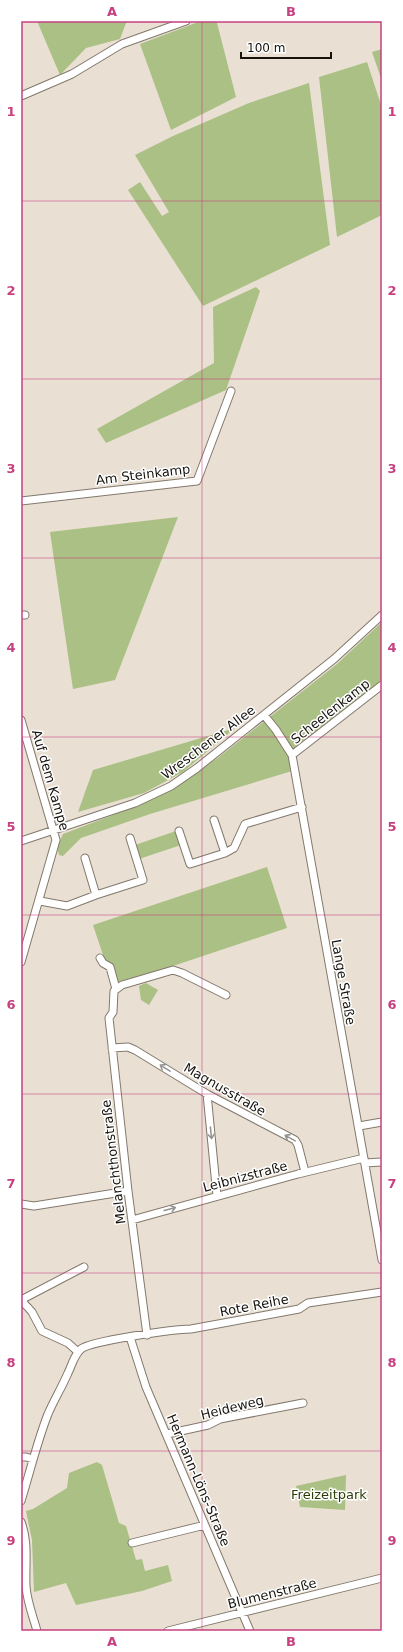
<svg xmlns="http://www.w3.org/2000/svg" width="403" height="1652" font-family="'DejaVu Sans',sans-serif">
  <style>
    .green { fill: #aac084 }
    .lines { fill: none; stroke-linecap: round; stroke-linejoin: round }
    .minor-casing { stroke: #82796d; stroke-width: 9 }
    .minor { stroke: #fff; stroke-width: 7 }
    .oneway { stroke: #969593 }
    .grid { fill: none; stroke: #c74080; stroke-width: 1; stroke-opacity: 0.55 }
    .labels { text-anchor: middle; stroke-width: 3; stroke-linejoin: round; paint-order: stroke }
    .street-label { font-size: 13px; fill: #16130e; stroke: #fff }
    .park-label { font-size: 13px; fill: #2d3c06; stroke: #fff }
    .neatline { fill: none; stroke: #c74080; stroke-width: 1.5 }
    .grid-label { font-size: 13px; text-anchor: middle; font-weight: bold; fill: #c74080 }
  </style>
  <rect width="100%" height="100%" fill="#e9dfd2"/>
  <path class="green" d="M37,21H130L126,23L120,39L86,48L60,75Z
    M201,21H215L217,23L236,97L171,130L140,44Z
    M382,49V81L372,52Z
    M367,62L382,108V215L337,237L319,77Z
    M309,83L330,245L203,306L128,190L140,182L162,216L169,212L135,155L173,136L249,103Z
    M256,287L260,291L226,390L106,443L97,429L214,363L213,307Z
    M178,517L115,680L73,689L50,532Z
    M382,622V684L297,745L292,771L150,814L81,838L63,856L59,855L57,847L63,834L113,815L176,787L219,757L337,664Z
    M235,728L183,772L144,793L78,812L93,770Z
    M176,831L181,845L139,859L135,845Z
    M267,867L287,928L161,970L116,982L105,961L93,925Z
    M146,983L158,990L149,1005L141,1000L139,986Z
    M97,1462L102,1465L119,1523L126,1526L136,1560L142,1559L145,1571L168,1565L172,1581L142,1591L76,1605L66,1583L34,1592L32,1540L26,1511L33,1509L67,1488L69,1473Z
    M346,1475L345,1510L300,1507L296,1486Z"/>
  <g class="lines">
    <g class="minor-casing">
      <path id="minor" d="M21,96L72,74L122,44L186,21
        M21,501L197,481L231,391
        M21,615H25
        M264,715L276,730L292,755L382,1260
        M21,720L56,840L21,962
        M292,755L382,685
        M179,831L190,864L225,853L214,820
        M21,841L135,803L171,786L197,768L334,659L382,615
        M225,853L234,848L245,824L302,807
        M96,895L143,880L130,838
        M40,901L67,906L96,895L85,858
        M100,958L103,963L110,967L116,989
        M112,1048L128,1047L135,1050L207,1094L295,1140L298,1145L305,1172
        M207,1094L217,1196
        M359,1126L382,1122
        M365,1163L382,1162
        M21,1204L34,1206L128,1191
        M132,1220L298,1174L364,1158
        M21,1300L32,1312L42,1331L68,1343L78,1352
        M21,1300L84,1267
        M147,1335L128,1191L109,1018L113,1012L114,991L122,985L173,970L182,973L226,995
        M130,1337L146,1387L250,1631
        M167,1434L208,1425L220,1419L303,1403
        M21,1457H26L33,1459
        M21,1501C30,1472 37,1442 48,1414C54,1400 62,1387 68,1373C72,1365 74,1355 81,1349C90,1341 175,1329 191,1329L299,1309L308,1303L382,1292
        M21,1522C29,1542 25,1565 26,1586C27,1602 33,1616 37,1631
        M132,1543L205,1525
        M168,1631L382,1578"/>
    </g>
    <use href="#minor" class="minor"/>
  </g>
  <defs><path id="oneway-shaft" d="M-6 0H5M1.5-3L5.5 0L1.5 3" fill="none" stroke-width="1.6" stroke-linecap="round" stroke-linejoin="round"/></defs>
  <g class="oneway">
    <use href="#oneway-shaft" transform="translate(165 1068) rotate(-148)"/>
    <use href="#oneway-shaft" transform="translate(211 1133) rotate(84)"/>
    <use href="#oneway-shaft" transform="translate(290 1138) rotate(-151)"/>
    <use href="#oneway-shaft" transform="translate(170 1209) rotate(-15)"/>
  </g>
  <path class="grid" d="M202,21V1631M21,201H382M21,379H382M21,558H382M21,737H382M21,915H382M21,1094H382M21,1273H382M21,1451H382"/>
  <g class="labels">
    <g class="street-label">
      <text transform="translate(143 474) rotate(-7)" y="5">Am Steinkamp</text>
      <text transform="translate(330 711) rotate(-38)" y="5">Scheelenkamp</text>
      <text transform="translate(208 742) rotate(-37)" y="5">Wreschener Allee</text>
      <text transform="translate(51 780) rotate(74)" y="5">Auf dem Kampe</text>
      <text transform="translate(344 982) rotate(80)" y="5">Lange Straße</text>
      <text transform="translate(225 1089) rotate(30)" y="5">Magnusstraße</text>
      <text transform="translate(113 1162) rotate(-97)" y="5">Melanchthonstraße</text>
      <text transform="translate(245 1176) rotate(-15)" y="5">Leibnizstraße</text>
      <text transform="translate(254 1305) rotate(-11)" y="5">Rote Reihe</text>
      <text transform="translate(232 1407) rotate(-14)" y="5">Heideweg</text>
      <text transform="translate(199 1480) rotate(67)" y="5">Hermann-Löns-Straße</text>
      <text transform="translate(272 1593) rotate(-14)" y="5">Blumenstraße</text>
    </g>
    <g class="park-label">
      <text x="329" y="1499">Freizeitpark</text>
    </g>
  </g>
  <rect width="403" height="1652" fill="none" stroke="#ffffff" stroke-width="44"/>
  <path d="M241 52v6h90v-6" fill="none" stroke="#16130e" stroke-width="2"/>
  <text x="247" y="52" font-size="12" fill="#16130e" stroke="#ffffff" stroke-width="3" paint-order="stroke">100 m</text>
  <rect x="22" y="22" width="359" height="1608" class="neatline"/>
  <g class="grid-label">
    <text x="112" y="16">A</text>
    <text x="291" y="16">B</text>
    <text x="11" y="116">1</text>
    <text x="392" y="116">1</text>
    <text x="11" y="295">2</text>
    <text x="392" y="295">2</text>
    <text x="11" y="473">3</text>
    <text x="392" y="473">3</text>
    <text x="11" y="652">4</text>
    <text x="392" y="652">4</text>
    <text x="11" y="831">5</text>
    <text x="392" y="831">5</text>
    <text x="11" y="1009">6</text>
    <text x="392" y="1009">6</text>
    <text x="11" y="1188">7</text>
    <text x="392" y="1188">7</text>
    <text x="11" y="1367">8</text>
    <text x="392" y="1367">8</text>
    <text x="11" y="1545">9</text>
    <text x="392" y="1545">9</text>
    <text x="112" y="1646">A</text>
    <text x="291" y="1646">B</text>
  </g>
</svg>
